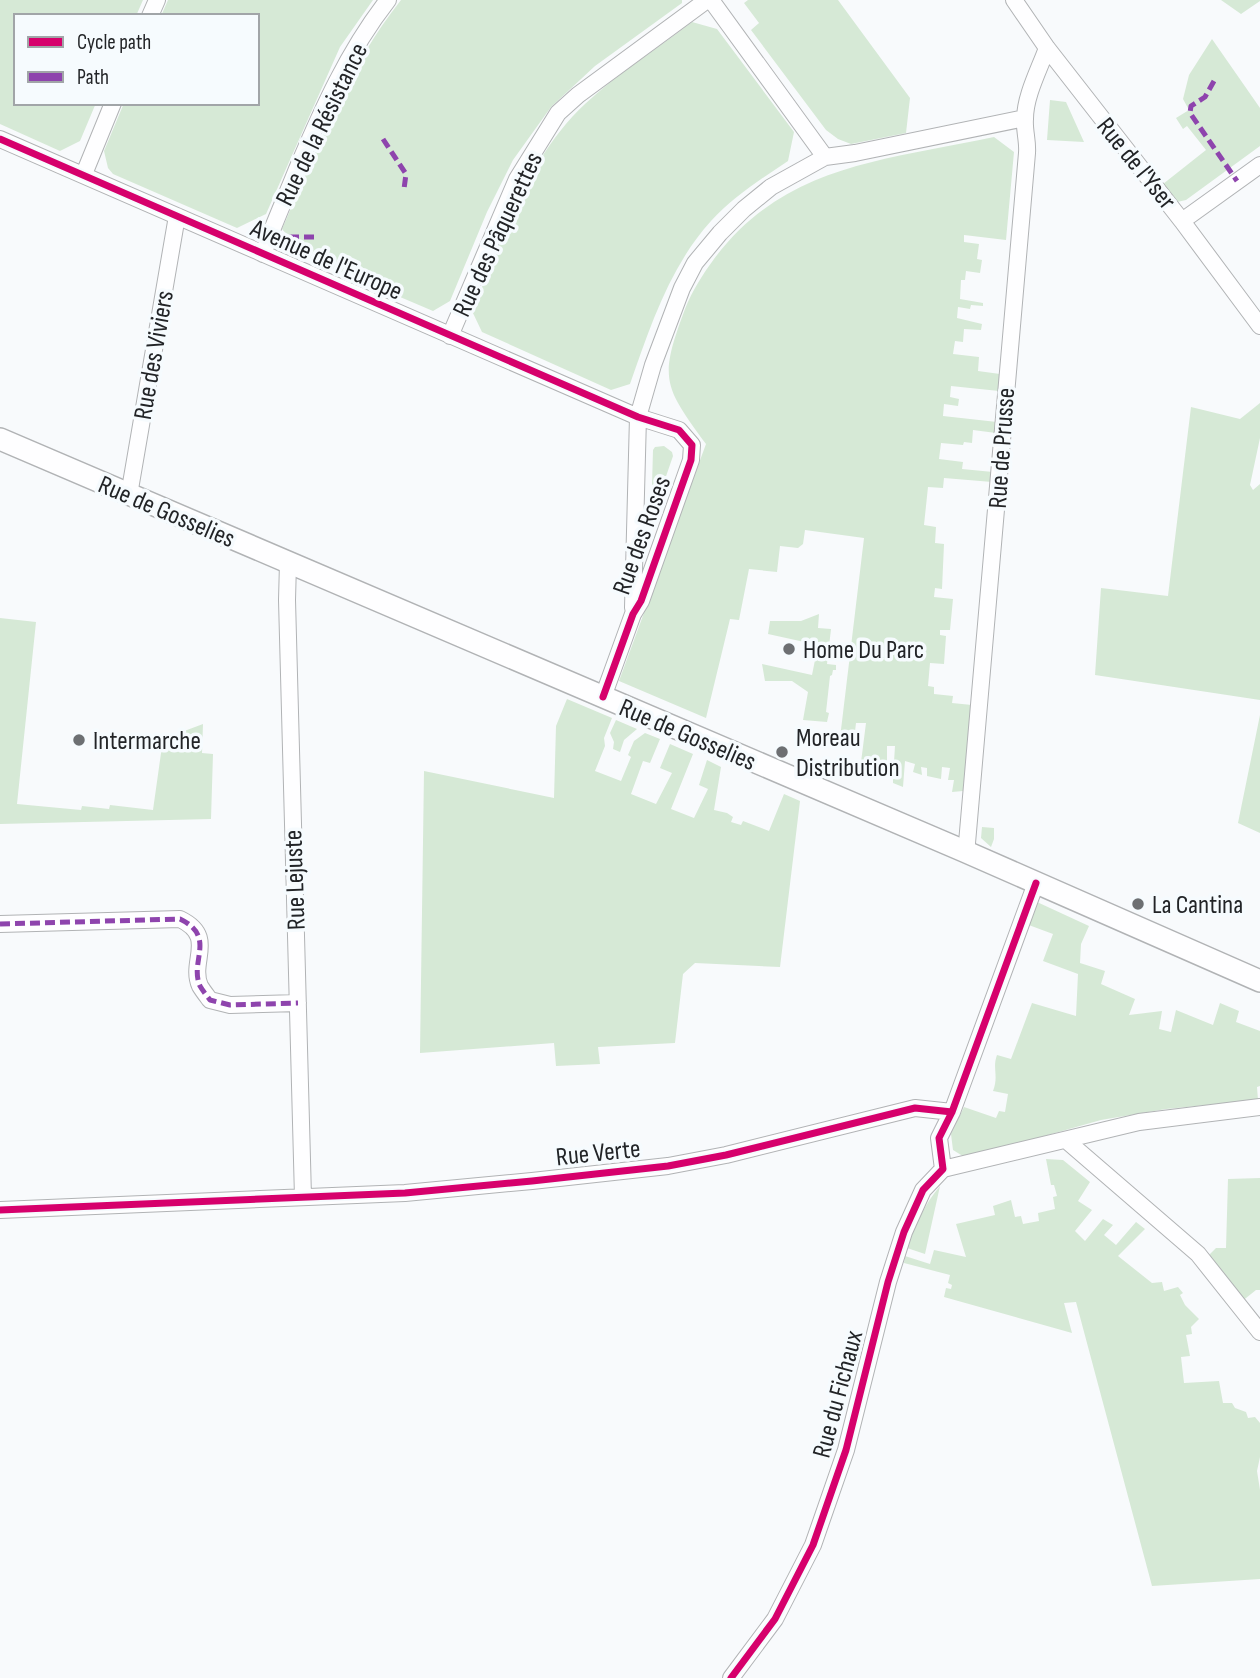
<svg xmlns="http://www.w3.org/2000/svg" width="1260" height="1678" font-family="'Sofia Sans Condensed',sans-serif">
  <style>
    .green { fill: #d6e9d6 }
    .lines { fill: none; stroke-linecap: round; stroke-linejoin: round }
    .minor-casing { stroke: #b1b3b5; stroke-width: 18 }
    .major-casing { stroke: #b1b3b5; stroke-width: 24 }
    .minor { stroke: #fefeff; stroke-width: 16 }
    .major { stroke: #fefeff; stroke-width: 21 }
    .quiet { stroke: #8e44ad; stroke-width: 5; stroke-dasharray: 10 5; stroke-linecap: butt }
    .cycleway-casing { stroke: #f6fbfe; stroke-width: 11 }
    .cycleway { stroke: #d6006c; stroke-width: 7 }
    .poi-dot { fill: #6d6f72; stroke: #f6fbfe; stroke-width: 2.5 }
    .labels { text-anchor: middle; stroke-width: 7; stroke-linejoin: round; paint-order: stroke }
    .street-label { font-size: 26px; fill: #222427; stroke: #f6fbfe }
    .poi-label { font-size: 26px; fill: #222427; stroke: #f6fbfe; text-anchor: start }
  </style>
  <rect width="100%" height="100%" fill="#f8fafc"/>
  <path class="green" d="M0,0H143L136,16H16V103H96L80,141L60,151L0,124Z
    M168,0H373L340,47L266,214L237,228L113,174L108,168L104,151L124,103H257V16H161Z
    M401,0H682V3L595,66L551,107L513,160L487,212L450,301L433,311L306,257L282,229C317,150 347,68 401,0Z
    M748,0H838L910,98L906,133L851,144L838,139L826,130L751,30L759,23L744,3Z
    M1221,0H1260V1L1241,14Z
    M692,22L717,29L794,132L788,161C761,179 733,197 711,221C670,266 650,327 630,384L611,390L482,332L472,311C503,239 526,159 585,104C617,74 657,49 692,22Z
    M1212,39L1260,108V146L1186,200L1177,202L1163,184L1206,150L1187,126L1183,129L1176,118L1189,110L1183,99L1189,75Z
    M1050,100L1066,102L1084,142L1047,140Z
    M994,137L1014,152L1006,240L964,235V242L979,244L977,259L982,260L980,273L966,271L965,280H961L960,299L983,303V306L971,305L970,309L958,307L957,318L982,324L981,330L964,329L963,342L955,341L953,354L979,357L978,371L1000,374L999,391L951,386L950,397L959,399L958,406L944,404L943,416L997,422L996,433L973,430L972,443L964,442L963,445L941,443L939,459L963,462L962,469L993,472L992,482L944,478L943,488L928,487L924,525L936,527L935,543L944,544L942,589L935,588L934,597L953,599L950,630H940V635L946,636L944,664L930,663L928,686L934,687V694L953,696L952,703L972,705L963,791L952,792L954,780H948L950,768L942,767L941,779L927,776V768L921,767L922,775L913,772L915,764L905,761L903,787L893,783V775H899V763L894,762L895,746H887V768L883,779L860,770L866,723H856L854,740L840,738L864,538L805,530L803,544L798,548L780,546L777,572L749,569L739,620L730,619L706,718L619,681L706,444C663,385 659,379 685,309C692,291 703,274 714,259C784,164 888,160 994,137Z
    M1260,403V438L1250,485L1253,490L1260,484V700L1095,675L1101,588L1168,596L1191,407L1240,419Z
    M664,446L672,452L673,456L651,520L653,450L655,447Z
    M819,614L818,628L831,629L827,664L836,665V670H833L832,675L830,676L826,712L829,713L827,722L803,720L808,692L792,681H765L762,664L812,675L818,645L768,634L770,621H801Z
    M0,618L36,622L17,804L81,810L82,806L109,809L110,805L153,810L163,739L203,724L202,753L213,754L211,819L0,824Z
    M567,699L612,718L604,738L605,746L595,771L621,781L631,757L628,755L634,741L645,733L660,739L650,763L643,761L631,794L656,804L672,773L660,768L670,744L693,754L671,809L694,818L708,789L699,785L707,760L721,767L714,810L727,813L733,817L731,822L741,825L743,821L769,831L784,794L800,801L780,967L695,963L683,974L675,1043L598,1047L600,1064L556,1066L554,1043L420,1053L424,771L554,798L556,726Z
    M1260,715V833L1238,823Z
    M616,720L637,729L624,740L620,752L613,749L614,742L610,733Z
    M982,827L994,828V839L991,847L981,838Z
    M1037,902L1089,926L1081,944L1080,963L1105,971L1101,984L1135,999L1129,1015L1162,1011L1159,1029L1171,1032L1176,1010L1213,1025L1220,1003L1239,1011L1236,1022L1260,1031V1086L1257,1087L1258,1100L1166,1109L1101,1120L966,1158L953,1150L951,1134L964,1107L996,1118L999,1111L1005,1112L1008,1094L993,1091C999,1076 992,1068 997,1055L1011,1059L1032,1003L1076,1016L1078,974L1043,961L1053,934L1026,924Z
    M1046,1159L1063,1160L1090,1182L1078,1201L1092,1210L1075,1231L1085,1241L1103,1219L1113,1225L1104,1235L1116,1245L1136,1222L1145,1229L1118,1256L1152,1283L1162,1282L1164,1291L1178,1287L1183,1293L1180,1295L1185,1305L1199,1319L1191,1327L1192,1334L1186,1335L1190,1356L1181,1357L1184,1383L1219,1381L1223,1403H1232L1235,1408L1246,1412L1248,1418L1255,1417L1260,1423V1457L1257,1471L1260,1490V1579L1152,1586L1076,1302L1064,1303L1072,1333L944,1297L946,1288L951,1289L952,1285L948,1283L950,1275L904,1263L905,1256L930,1264L934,1250L966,1257L956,1224L995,1215L993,1206L1011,1200L1015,1217L1021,1216L1023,1224L1039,1221L1038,1213L1055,1209L1053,1197L1057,1196L1054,1185H1051Z
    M1260,1178V1290H1256L1241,1302L1207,1257L1216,1248H1226L1228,1179Z
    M940,1186L925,1254L907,1248C915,1225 924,1205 940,1186Z"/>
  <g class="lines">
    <g class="minor-casing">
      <path id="minor" d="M711,0L825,157
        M1014,0L1047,48L1182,221L1260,326
        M150,16L157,0
        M0,139L638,417L679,430L692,445L691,460L641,601L633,614L603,697
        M84,174L113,103
        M1182,221L1260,165
        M263,254C273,225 286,197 297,169C322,110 348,51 388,0
        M450,336L517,179L558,113L578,95L707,0
        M129,495L177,216
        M288,563L287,600L303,1197
        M633,608L638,417L653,365L682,288L695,263L720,233L744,209L771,187L825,157L855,153L1025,118
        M964,851L967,843L1027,153C1028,141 1024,130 1025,119C1025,96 1039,70 1047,48
        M0,924L180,919C217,937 189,961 200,986C203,991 207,996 210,1000L230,1005L298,1003
        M1067,1141L1198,1254L1260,1332
        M943,1169L1139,1122L1260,1107
        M0,1210L405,1193L532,1181L668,1166L726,1155L915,1108L952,1112
        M731,1678L775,1619L813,1545L846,1450L888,1282L904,1232L923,1190L943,1169L939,1138L952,1112L1036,883"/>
    </g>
    <g class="major-casing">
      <path id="major" d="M0,439L964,851L1260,981"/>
    </g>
    <use href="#minor" class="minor"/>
    <use href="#major" class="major"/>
    <path class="quiet" d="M1214,81L1205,97L1191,106L1190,113L1237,181
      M383,139L406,174L404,189
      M289,237H315
      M0,924L180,919C217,937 189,961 200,986C203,991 207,996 210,1000L230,1005L298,1003"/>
    <g class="cycleway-casing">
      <path id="cycleway" d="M0,139L638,417L679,430L692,445L691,460L641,601L633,614L603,697
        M0,1210L405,1193L532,1181L668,1166L726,1155L915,1108L952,1112
        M731,1678L775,1619L813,1545L846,1450L888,1282L904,1232L923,1190L943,1169L939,1138L952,1112L1036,883"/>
    </g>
    <use href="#cycleway" class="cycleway"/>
  </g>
  <g class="poi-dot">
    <circle cx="789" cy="649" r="7"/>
    <circle cx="79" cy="740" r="7"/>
    <circle cx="782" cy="752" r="7"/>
    <circle cx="1138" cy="904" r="7"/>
  </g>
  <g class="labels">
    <g class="street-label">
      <text transform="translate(321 124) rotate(-64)" y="9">Rue de la Résistance</text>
      <text transform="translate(1137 163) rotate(51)" y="9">Rue de l'Yser</text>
      <text transform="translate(497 234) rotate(-65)" y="9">Rue des Pâquerettes</text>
      <text transform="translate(327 259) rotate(24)" y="9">Avenue de l'Europe</text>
      <text transform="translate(153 355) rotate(-80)" y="9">Rue des Viviers</text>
      <text transform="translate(1001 448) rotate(-86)" y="9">Rue de Prusse</text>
      <text transform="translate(167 511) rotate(23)" y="9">Rue de Gosselies</text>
      <text transform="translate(641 535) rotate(-70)" y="9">Rue des Roses</text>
      <text transform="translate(688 734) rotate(23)" y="9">Rue de Gosselies</text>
      <text transform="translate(294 880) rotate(-92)" y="9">Rue Lejuste</text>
      <text transform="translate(598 1152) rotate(-6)" y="9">Rue Verte</text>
      <text transform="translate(837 1394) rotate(-75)" y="9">Rue du Fichaux</text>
    </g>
    <g class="poi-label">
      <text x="803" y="658">Home Du Parc</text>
      <text x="796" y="746">Moreau<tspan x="796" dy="30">Distribution</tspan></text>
      <text x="93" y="749">Intermarche</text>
      <text x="1152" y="913">La Cantina</text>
    </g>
  </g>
  <rect x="14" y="14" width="245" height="91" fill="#f6fbfe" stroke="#a1a5a8" stroke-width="2"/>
  <rect x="28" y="37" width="35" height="10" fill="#d6006c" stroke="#a1a5a8" stroke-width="2"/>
  <text x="77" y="49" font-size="21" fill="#222427">Cycle path</text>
  <rect x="28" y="72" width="35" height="10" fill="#8e44ad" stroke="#a1a5a8" stroke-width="2"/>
  <text x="77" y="84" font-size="21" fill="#222427">Path</text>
</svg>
